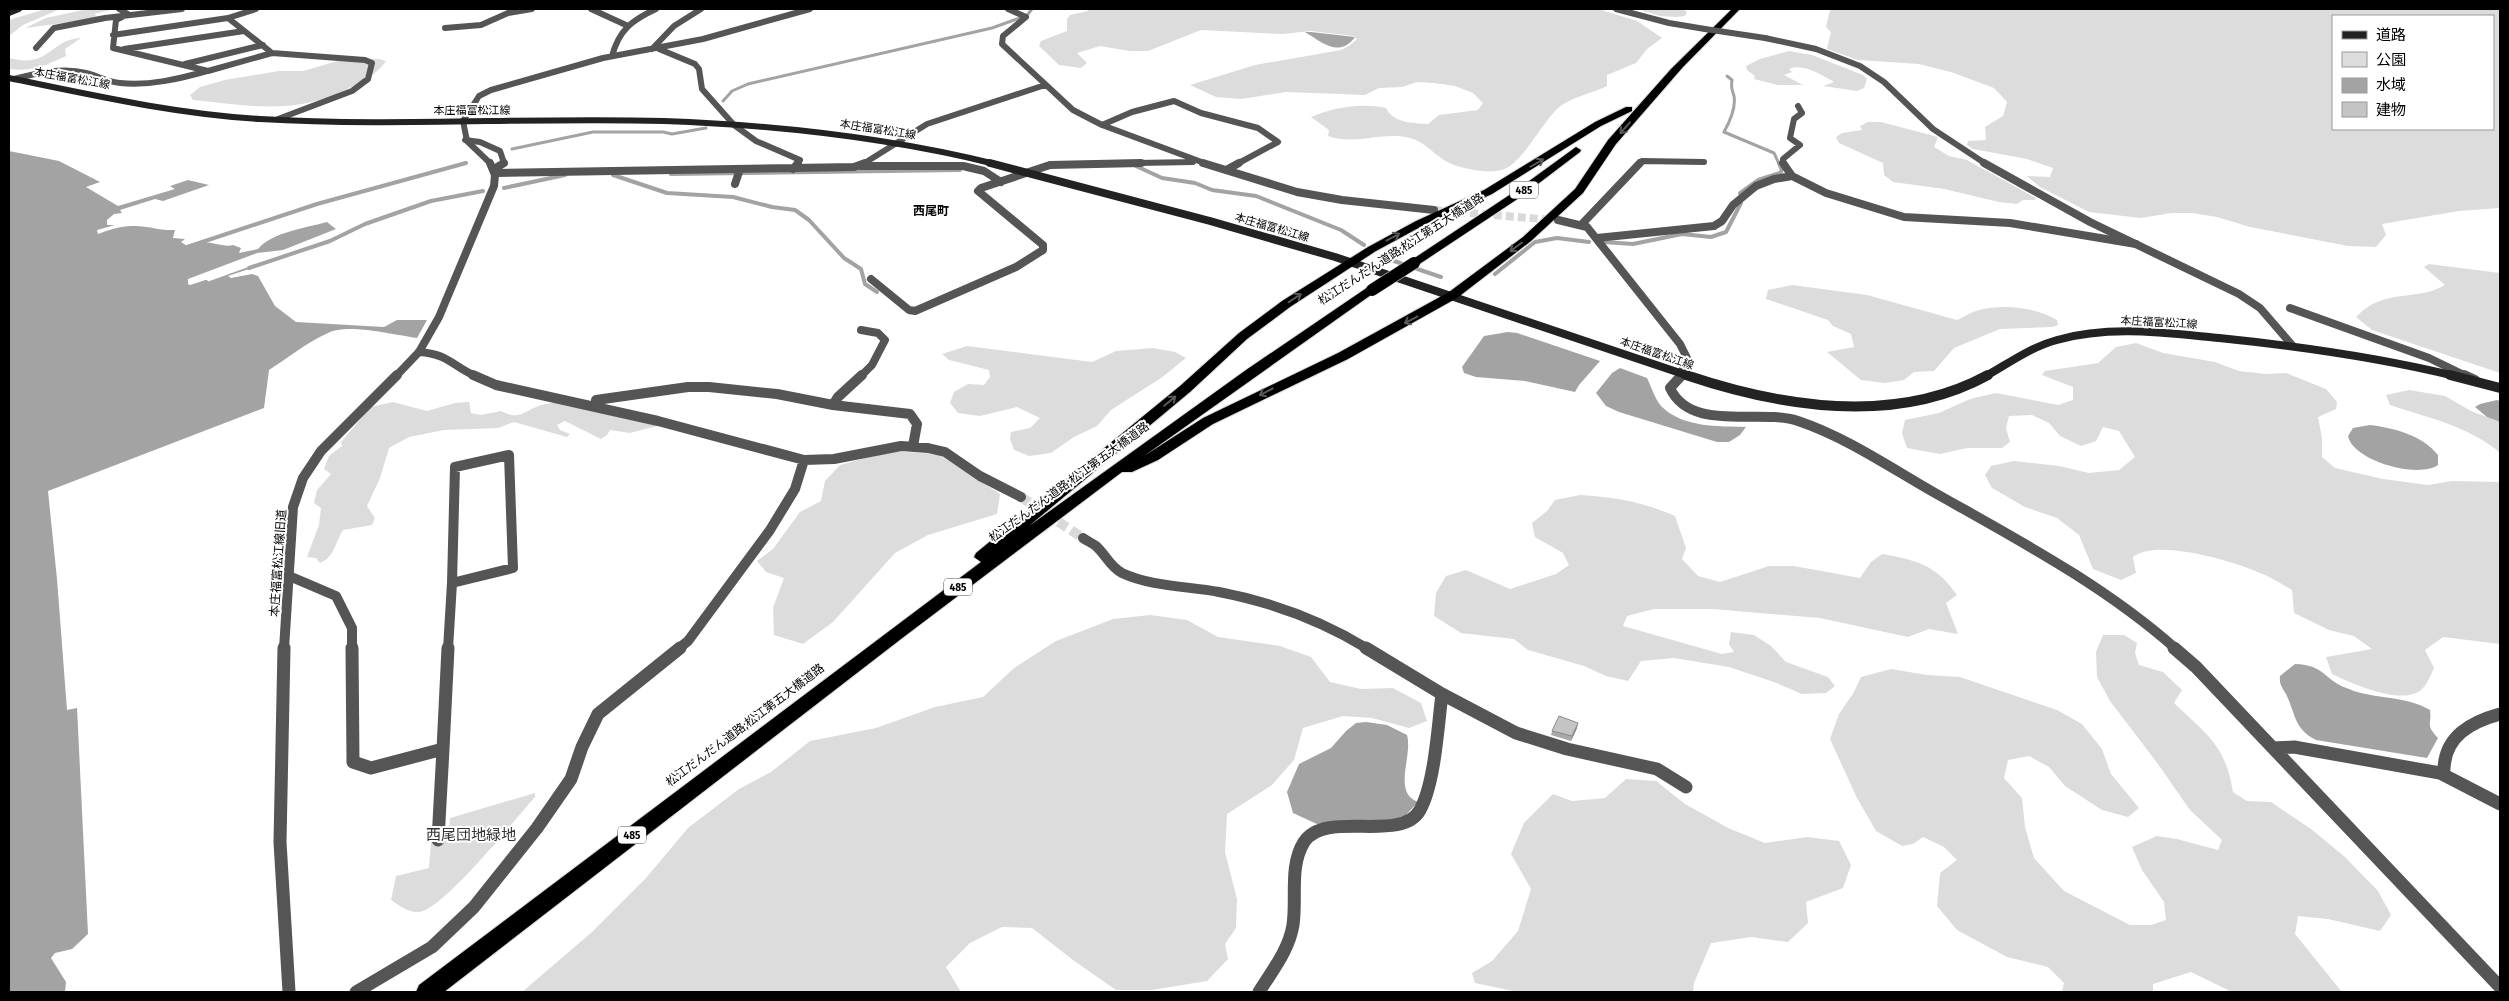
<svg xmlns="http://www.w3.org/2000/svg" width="2509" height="1001" font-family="'Fira Sans Condensed','Noto Sans JP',sans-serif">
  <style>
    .green { fill: #dcdcdc; fill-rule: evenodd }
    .water { fill: #a3a3a3 }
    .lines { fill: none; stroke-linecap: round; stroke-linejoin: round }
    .stream-far1 { stroke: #a3a3a3; stroke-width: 3 }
    .stream { stroke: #a3a3a3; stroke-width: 4 }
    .minor-tunnel-far1 { stroke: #d9d9d9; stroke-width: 8; stroke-dasharray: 8 4; stroke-linecap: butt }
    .minor-tunnel { stroke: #d9d9d9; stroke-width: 10; stroke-dasharray: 10 5; stroke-linecap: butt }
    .motorway-casing { stroke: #dbdbdb; stroke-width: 2 }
    .minor-far3 { stroke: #555; stroke-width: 6 }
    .minor-far2 { stroke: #555; stroke-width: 8 }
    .minor-far1 { stroke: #555; stroke-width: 10 }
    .minor { stroke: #555; stroke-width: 13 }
    .tertiary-far3 { stroke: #555; stroke-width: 6 }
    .tertiary-far2 { stroke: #555; stroke-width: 8 }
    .tertiary-far1 { stroke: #555; stroke-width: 10 }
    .tertiary { stroke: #555; stroke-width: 13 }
    .secondary-far2 { stroke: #222; stroke-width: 6 }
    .secondary-far1 { stroke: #222; stroke-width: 8 }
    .secondary { stroke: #222; stroke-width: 10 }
    .motorway { fill: #000; fill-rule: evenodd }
    .motorway-bridge-casing { stroke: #dbdbdb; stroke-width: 13; stroke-linecap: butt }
    .tertiary-bridge { stroke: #555; stroke-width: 6 }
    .motorway-bridge { stroke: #000; stroke-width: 12 }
    .wall { fill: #a9a9a9 }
    .shaded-wall { fill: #898989 }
    .building { fill: #c4c4c4; stroke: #898989 }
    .oneway { stroke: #595959 }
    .labels { text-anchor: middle; stroke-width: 4; stroke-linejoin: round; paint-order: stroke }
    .far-street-label { font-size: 11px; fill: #000; stroke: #fff }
    .shield { fill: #fff; stroke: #4c4c4c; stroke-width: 1 }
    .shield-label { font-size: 11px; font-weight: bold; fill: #000 }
    .far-quarter-label { font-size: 12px; font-weight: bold; fill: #000; stroke: #fff }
    .street-label { font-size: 12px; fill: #000; stroke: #fff }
    .near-park-label { font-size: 15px; fill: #333; stroke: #fff }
  </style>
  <rect width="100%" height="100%" fill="#fff"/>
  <path class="green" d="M46,9H60L23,25L9,36V20Z
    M88,9L111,10L94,14L100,18L25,28L46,18Z
    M1087,9H1598L1637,21L1662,38L1647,49L1636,63L1607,75V86C1591,94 1569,97 1556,110C1541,126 1527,153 1510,166C1497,176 1469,170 1454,165C1437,159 1428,143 1410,138C1382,131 1356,146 1328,136L1329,130L1311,117C1335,107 1361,103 1386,108C1393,123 1413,123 1428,124L1439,115L1478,110L1483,103L1473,93L1455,86L1434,83L1417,82L1402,87L1379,88L1365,95L1287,92L1241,99L1216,97L1190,85L1255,65L1341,50L1349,46L1357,39L1354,36L1311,31L1282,34L1201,30L1148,51H1130L1100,46L1077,53L1087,63L1081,68L1059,65L1039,46L1041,41L1067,31V19L1070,15L1088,11Z
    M1637,9H1682L1687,12L1685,16L1675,17L1660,16Z
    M1834,9H2500V208L2459,211L2382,224L2386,235L2376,247L2348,246L2250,227L2217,217L2192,213H2171L2141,218L2089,212L2040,187L2027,176L2050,177L2053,168L2027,159L1973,149L1967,145L1968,141L1986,140L1985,127L2003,116L2007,102L1994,88L1951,72L1919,64L1858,60L1827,49L1831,32L1826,27L1830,10ZM2333,16H2493V129H2333Z
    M81,38L65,49L66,56C46,65 33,72 9,69V58C50,69 50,39 81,38Z
    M1789,51L1812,55L1863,75L1867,79L1864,88L1857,91L1823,86L1834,82C1821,75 1804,63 1789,69L1792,72L1784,75L1803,85H1778L1754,79L1755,76L1747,70L1746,66L1760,59Z
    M345,59H379L386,61C378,73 365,80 353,86C298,116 252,106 193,100L190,95L200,87L225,80L279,71H303Z
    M1868,122H1881L1938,137L1934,147L1949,156L1967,160L2036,198L2035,200H2023L2017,204L1999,202L1944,189L1893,182L1884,175L1883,163L1839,143L1836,137L1842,133L1862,130L1860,126Z
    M2429,264L2500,273V373L2372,330L2356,317C2384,287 2417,302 2445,285L2424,267Z
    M1792,285L1867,295L1957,320C1964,317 1971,312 1979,310C2003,304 2035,307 2057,320L2058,325L2052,327L2000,329L1954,348L1934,371L1914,372L1904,380L1885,383L1861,380L1827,352L1854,347L1851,334L1833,326L1828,320L1766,299L1768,290Z
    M2136,343L2163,353L2215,362L2239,371L2266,374L2286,373L2326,389L2337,402L2336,409L2318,417L2322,438V457L2335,468L2383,479L2428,485L2452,481L2500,482V644L2443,637L2425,650L2434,668C2431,674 2428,683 2423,688C2405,708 2351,683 2332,674L2326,657L2372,649L2354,636L2329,630L2294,613L2292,590C2285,586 2277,581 2269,577C2242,563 2157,537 2133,557L2136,573L2121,580L2093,569L2079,535L2057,518L2025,507L1992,488L1985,475L1991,466L2014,461L2059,466L2089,473L2119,470L2135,457L2119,431L2103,427L2096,441L2081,446L2060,436L2049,423L2032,415L2009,416L2006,428L2010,442L2002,448H1967L1940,454L1907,448L1902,433L1905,420L1939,413L1970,399L1996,393L2058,405L2073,400V387L2042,375L2045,371L2098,363L2116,347Z
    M967,346L1092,362L1116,351L1153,348L1175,352L1186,358L1161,378L1111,410L1097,426L1074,437L1051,453L1029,456L1014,450L1010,439L1011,432L1030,428L1040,418L1017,407L980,416L958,413L950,403L954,392L968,384L984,385L990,377L989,370L949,360L942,354Z
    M2409,390L2445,396L2471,411L2500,422V453C2471,427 2426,417 2390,405L2386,395Z
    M393,402L427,411L455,403L469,402L471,413L481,415L501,411C520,421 524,411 541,405C546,404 552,403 557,402L657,426L630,433L610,430L607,435L601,439L565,421L557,425L560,430L570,434L567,437L514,422L498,428L444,430L409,437L389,448L380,478L367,506L375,518L372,525L343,530C335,542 335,557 320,563L316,558L307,557L319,525L321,508L314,503L317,490L331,474L324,469L329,456L342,446L341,442L371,407Z
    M891,451L938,454L1000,494L997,514L928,535L895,553L833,622L803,644L774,635L773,608L784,578L766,572L757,561L773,549L800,512L821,501L825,481L840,465Z
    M1580,495C1614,497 1644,502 1675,516L1686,548L1682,559L1698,576L1720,582L1769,566H1794L1860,578L1871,562L1882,554C1917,560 1936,565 1957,595L1946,603L1958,634L1929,629L1908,637L1820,618L1713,609H1654L1627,616L1623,626L1722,654L1734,652L1729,644L1731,632L1754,635L1771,646L1786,662L1828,677L1835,686L1826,693L1802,694L1774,682L1729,667L1674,658L1641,661L1628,681L1606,676L1584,666L1528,650L1514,639L1461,633L1434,616L1436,593L1446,576L1466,570L1510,589L1556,574L1569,565L1563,553L1535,537L1532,523L1547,511L1555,500Z
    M1150,615L1187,620L1218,637L1280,646L1311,657L1330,682L1361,689L1393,688L1421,703L1427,721L1409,728L1372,718L1343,716L1303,728L1294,760L1272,785L1227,814L1225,852L1237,899L1236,928L1225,944L1228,959L1207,981L1152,990H1116L1073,960L1032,928L1002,927L970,943L946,967L961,992H522L592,932L646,878L688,828L739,789L771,772L810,741L876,728L935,707L983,697L1014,668L1056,641L1113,619Z
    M2103,635H2124L2137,643L2135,653L2139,665L2163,672L2182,690L2174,703C2207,735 2225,744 2233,792L2247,801L2271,802L2311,829L2345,857L2378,891L2391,915L2380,931L2328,919L2298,916L2295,934L2342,992H2232L2191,972L2153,984V992H2062L2064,983L2048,967L2007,957L1957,930L1937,906L1940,873L1957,860L1944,847L1923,837L1913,844L1902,846L1876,831L1857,798L1830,739L1839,714L1854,692L1861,677L1891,669L1927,675L1960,677L2057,710L2082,724L2102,749L2111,774L2139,808L2128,817L2102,810L2065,786L2049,767L2029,756L2008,760L2004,778L2022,798L2025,827L2034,858L2064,891L2130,925H2151L2166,920L2164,902L2142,870L2132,847L2157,836L2177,839L2218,850L2222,840L2190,810L2158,764L2110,701L2097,677L2096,652Z
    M1626,779L1656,781L1685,804L1728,828L1765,843L1807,837L1839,841L1851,865L1843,888L1806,902L1808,923L1788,942L1751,937L1711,943L1694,983L1693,992H1518L1475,983L1472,973L1492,961L1518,931L1531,889L1511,854L1524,823L1553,794L1572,801L1605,798Z
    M535,793V797C516,818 443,910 419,912C408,913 399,905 391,900L396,876L429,868L431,842L449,837L450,818Z"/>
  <path class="water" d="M1305,32H1311L1355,37C1339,58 1323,43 1305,32Z
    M9,151L59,161L100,182L86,187L118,206L175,189L170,186L188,180L209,185L163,201L155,199L120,210L122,213L114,214L107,220V225H115L97,230L98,234C109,230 120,226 132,226C147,225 159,231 175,230L173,238L185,239L181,242L187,246L183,249C190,248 193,246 199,243C209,240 223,248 233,245L241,248L239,253L258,249C272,232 306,228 327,222L336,229L283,250L257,253L188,279V284L193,287L254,265L255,267L228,276L231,278L252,274L258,276L275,306L296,322L384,327L397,320H427L417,338C394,335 348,323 328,333C307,342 288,358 269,370L264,408L48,491L57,579L67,710L77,708L88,934L72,949L55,953L51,958L66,982L65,992H9Z
    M1508,332L1517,333L1600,361L1579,385L1575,392L1525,381L1476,377L1464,373L1462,367L1484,336Z
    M1620,368L1647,378C1651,386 1655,399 1661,406C1683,428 1718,426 1746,427L1740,435L1729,442H1717L1619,412L1606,406L1596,393L1612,373Z
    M2497,400L2500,401V422L2487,417L2475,407L2480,404Z
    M2370,425C2394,428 2422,435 2438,455V465C2418,479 2353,461 2348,436L2353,428Z
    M2295,664C2326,665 2323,680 2349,689C2376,700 2405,695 2430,710C2432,726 2425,724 2438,738L2427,758L2316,740C2293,728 2296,714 2286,694C2282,687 2279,684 2280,676Z
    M1366,722L1387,725L1407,735C1413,757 1392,792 1418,802L1405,816L1398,819L1319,825L1293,813L1287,792L1299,764L1331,748L1346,731L1356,723Z"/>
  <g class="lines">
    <path class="stream-far1" d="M1028,14L1032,9
      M1727,76L1732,80C1731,87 1732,90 1734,96C1736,107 1729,123 1724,132L1774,153L1779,164
      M723,101L732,91L748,84L992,28L1020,18
      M512,149L593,132H663L672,134L706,128
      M461,164L466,163"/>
    <path class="stream" d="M1136,166L1162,178L1195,183L1212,190L1256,196L1341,230L1364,245
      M671,174L960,170
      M613,175L667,193L733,197L772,207L795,210L809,220L844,258L861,269L865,284L877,292
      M504,188L565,175
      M1740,193L1758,180L1780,173L1782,170L1779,163
      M1604,242L1633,244L1682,234L1711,237L1726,232L1741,203
      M178,250L317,204L466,163
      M1394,261L1441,277
      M249,268L330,241L365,224L431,201L483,191
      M1495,274L1535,242L1557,238L1589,242
      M188,288L206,282"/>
    <path class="minor-tunnel-far1" d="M1434,210L1554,220"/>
    <path class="minor-tunnel" d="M1021,497L1083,538"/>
    <g class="motorway-casing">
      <path id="motorway" d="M1732,9H1740L1683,67L1616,144L1583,193L1531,241L1457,298L1348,359L1213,424L1158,460L1132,472H1122L901,639L444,992H416L419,985L981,562L974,557L976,553L1180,386L1239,333L1282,301L1368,247L1416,221L1484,190L1595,122L1626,107H1632V111L1601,126L1492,194L1424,225L1376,251L1290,307L1247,339L1190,392L1029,526L1246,370L1368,287H1376L1378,290L1144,456L1203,418L1338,353L1449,292L1523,237L1575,189L1608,140L1671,69Z
        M1576,147L1581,150L1580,152L1522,196L1418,265H1410V261L1514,192Z"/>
    </g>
    <path class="minor-far3" d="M119,9L128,14L116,20L113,48L208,71L272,53L228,18L256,9
      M591,9L626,25
      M1008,9L1026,17L1003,36L1002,44L1073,110L1102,125L1207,164
      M445,28L481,25L508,13L532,9
      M113,35L228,18
      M36,48L54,28L105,18L182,9
      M124,49L244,31
      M652,49L674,26L701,9
      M659,49L695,64L699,69L702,89L734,125L756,141L800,160L797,164
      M272,53L365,60L372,63L368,79L352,91L278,119
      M612,56C619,30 632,20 656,9
      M185,64L263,45
      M14,79C37,73 63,67 86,73C98,76 108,82 120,83C149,86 179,79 207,71
      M463,121L479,96L491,90L603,58L703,39L810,9
      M1102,125L1132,112L1174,101L1201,113L1258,128L1278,142L1237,164
      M465,140L480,142L500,151L504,163L502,164
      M863,164L927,124L1045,85
      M1081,164L1193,162
      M1639,164L1642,161L1704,162
      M1784,164L1783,159L1800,145L1790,138L1794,119L1802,113L1798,106"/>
    <path class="minor-far2" d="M1203,163L1297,192L1342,200L1434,210
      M1783,163L1792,176
      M860,166H963L984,171L1001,182
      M494,169L504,163
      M793,169L798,163
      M1228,169L1239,163
      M496,173L854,167L865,163
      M735,184L740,169
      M1558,220L1587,227L1680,344L1687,358L1680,376
      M1582,224L1640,163
      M1597,238L1714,226L1722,221L1733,205L1756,186L1774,179L1792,176L1826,193L1904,217L2010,223L2136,244
      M871,279L909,310L915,311L1016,267L1043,250V245L978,191L981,188L1050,165L1141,163
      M2290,308L2429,358L2466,376
      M419,352C448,354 451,365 475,376
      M861,376L872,365L885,340L878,333L861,330"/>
    <path class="minor-far1" d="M473,375L496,385L658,421L804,460L834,459L901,446L928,448L945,452L980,476L1021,497
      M1682,375L1670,388C1691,433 1759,408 1798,421C1846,437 1891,468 1935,493C2018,540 2104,585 2176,649
      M2464,375L2475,380
      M596,400L688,387H709L777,394L833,405L910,414L917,424L913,446
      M833,405L838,397L862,375
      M509,455L513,568L452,583L455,467Z
      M1083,538C1087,541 1092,543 1096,546C1106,555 1110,567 1122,573C1152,587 1188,586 1219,592C1271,602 1324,622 1368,649
      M289,576L336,596L352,628V649
      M448,649L452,583
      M678,649L688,641L770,530L795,489L804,460"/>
    <path class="minor" d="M352,648L353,762L371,768L443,749L448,648
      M2174,648L2196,667L2500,987
      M1442,694L1516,733L1567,749L1657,769L1686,787
      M2274,748L2294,747L2440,773L2444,769C2445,736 2471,722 2500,714
      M2440,773L2500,804
      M438,840L443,749
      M356,992L432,947L474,907L537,828L571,779L582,747L598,714L680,648
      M1259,992C1272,971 1289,950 1293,925C1297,898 1289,866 1304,842C1326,809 1401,844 1420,810C1435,783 1438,725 1442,694L1366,648"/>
    <path class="tertiary-far3" d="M1616,9L1669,23L1705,29
      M1765,38L1816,49L1860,66L1884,82L1933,129L1986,164
      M463,121L467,141L491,164"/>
    <path class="tertiary-far2" d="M1984,163L2090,222L2239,294L2260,308L2292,345
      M396,376L419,352L439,317L494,186L495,175L490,163"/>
    <path class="tertiary-far1" d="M284,649L293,507L303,478L321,451L397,375"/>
    <path class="tertiary" d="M284,648L280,842L289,992"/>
    <path class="secondary-far2" d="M9,13L19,9
      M9,78C92,95 175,114 260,119C395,127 530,117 664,121C776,125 886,137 995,164"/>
    <path class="secondary-far1" d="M990,163L1210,221L1335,257L1689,376
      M1986,376C2009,363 2031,347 2057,340C2110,325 2165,333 2219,338C2298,346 2377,357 2455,376"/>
    <path class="secondary" d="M1686,375C1781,407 1895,426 1988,375
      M2450,375L2500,388"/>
    <use href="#motorway" class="motorway"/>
    <g class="motorway-bridge-casing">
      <path id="motorway-bridge" d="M1372,290L1414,263"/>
    </g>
    <path class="tertiary-bridge" d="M1705,29L1765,38"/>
    <use href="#motorway-bridge" class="motorway-bridge"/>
  </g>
  <path class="wall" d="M1577,728L1571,741L1551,735L1552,731Z"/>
  <path class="shaded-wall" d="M1578,723L1577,728L1571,741L1572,736Z"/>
  <path class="building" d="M1559,716L1578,723L1572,736L1552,731Z"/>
  <defs><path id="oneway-shaft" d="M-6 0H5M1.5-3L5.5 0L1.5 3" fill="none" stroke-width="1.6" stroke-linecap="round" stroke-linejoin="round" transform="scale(1.25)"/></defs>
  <g class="oneway">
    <use href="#oneway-shaft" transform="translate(1625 128) rotate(131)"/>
    <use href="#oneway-shaft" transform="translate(1537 163) rotate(-30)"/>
    <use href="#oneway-shaft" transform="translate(1393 237) rotate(-28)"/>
    <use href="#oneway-shaft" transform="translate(1516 247) rotate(143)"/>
    <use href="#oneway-shaft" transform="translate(1295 298) rotate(-34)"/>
    <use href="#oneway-shaft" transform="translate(1411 320) rotate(152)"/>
    <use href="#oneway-shaft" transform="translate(1266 392) rotate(153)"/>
    <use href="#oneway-shaft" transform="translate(1170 401) rotate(-40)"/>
  </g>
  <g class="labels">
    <g class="far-street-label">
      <text transform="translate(72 78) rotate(10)" y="4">本庄福富松江線</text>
      <text x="472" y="114">本庄福富松江線</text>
      <text transform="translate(878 129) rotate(9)" y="4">本庄福富松江線</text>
      <text transform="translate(1272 227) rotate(16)" y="4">本庄福富松江線</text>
      <text transform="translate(2159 322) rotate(3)" y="4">本庄福富松江線</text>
      <text transform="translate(1657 353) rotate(19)" y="4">本庄福富松江線</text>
    </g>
    <g class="shield">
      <rect x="1510" y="181.5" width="28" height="17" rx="4"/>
      <rect x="944" y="578.5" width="28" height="17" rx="4"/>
      <rect x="618" y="826.5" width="28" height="17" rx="4"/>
    </g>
    <g class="shield-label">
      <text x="1524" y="194">485</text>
      <text x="958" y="591">485</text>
      <text x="632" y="839">485</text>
    </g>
    <g class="far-quarter-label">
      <text x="931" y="215">西尾町</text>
    </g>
    <g class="street-label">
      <text transform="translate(1401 249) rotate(-33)" y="4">松江だんだん道路;松江第五大橋道路</text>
      <text transform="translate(1069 482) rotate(-36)" y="4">松江だんだん道路;松江第五大橋道路</text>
      <text transform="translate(278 563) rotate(-86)" y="4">本庄福富松江線旧道</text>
      <text transform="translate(745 725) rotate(-37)" y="4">松江だんだん道路;松江第五大橋道路</text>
    </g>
    <g class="near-park-label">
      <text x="471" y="840">西尾団地緑地</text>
    </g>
  </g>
  <rect width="2509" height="1001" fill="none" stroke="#000000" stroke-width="20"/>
  <rect x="2332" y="15" width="162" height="115" fill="#ffffff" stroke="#999999"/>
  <rect x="2342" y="31" width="25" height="8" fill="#222222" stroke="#999999"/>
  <text x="2376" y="40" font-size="15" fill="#000000">道路</text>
  <rect x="2342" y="52" width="25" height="15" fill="#dcdcdc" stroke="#999999"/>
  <text x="2376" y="65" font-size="15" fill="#000000">公園</text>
  <rect x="2342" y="78" width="25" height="15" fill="#a3a3a3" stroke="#999999"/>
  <text x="2376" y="90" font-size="15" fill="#000000">水域</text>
  <rect x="2342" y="102" width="25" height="15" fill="#c4c4c4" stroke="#999999"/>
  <text x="2376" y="115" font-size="15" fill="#000000">建物</text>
</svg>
